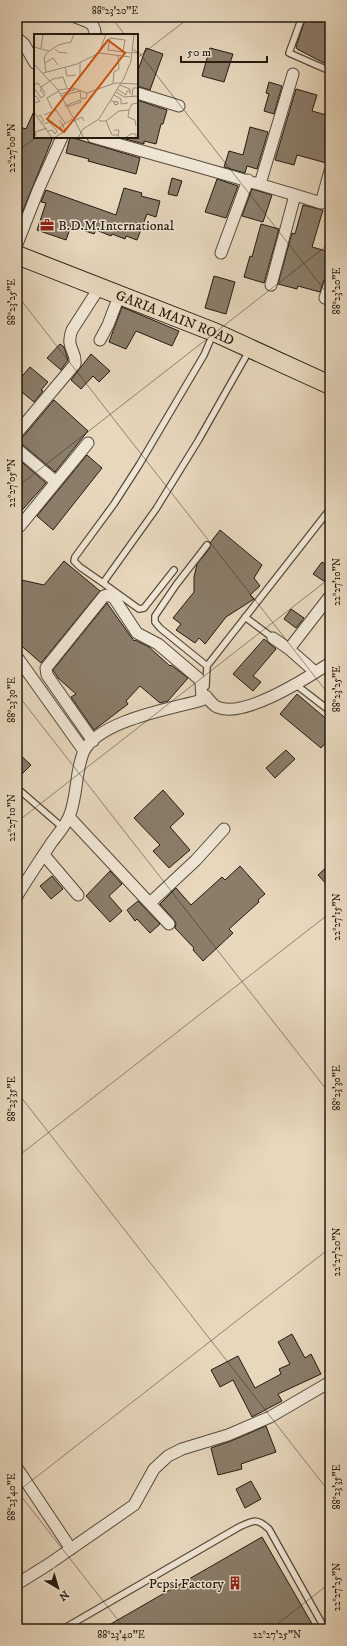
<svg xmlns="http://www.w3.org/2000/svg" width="347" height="1646" font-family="'IM FELL DW Pica',serif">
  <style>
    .building { fill: #8a7d6a; stroke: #251b10 }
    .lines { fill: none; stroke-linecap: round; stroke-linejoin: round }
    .lane-casing { stroke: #564a3b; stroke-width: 8 }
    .street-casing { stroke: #564a3b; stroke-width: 13 }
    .primary-casing { stroke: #251b10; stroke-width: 20 }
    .lane { stroke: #efe5d4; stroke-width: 5.5 }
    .street { stroke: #efe5d4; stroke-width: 11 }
    .primary { stroke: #e7d7bd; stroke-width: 18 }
    .ticks { fill: none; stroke: #251b10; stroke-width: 1; stroke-opacity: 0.45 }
    .labels { text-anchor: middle; stroke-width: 3; stroke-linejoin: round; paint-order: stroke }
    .poi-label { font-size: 14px; fill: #251b10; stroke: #efe5d4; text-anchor: start }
    .street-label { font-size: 14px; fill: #251b10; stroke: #efe5d4 }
    .inset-road { fill: none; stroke: #998c78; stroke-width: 1 }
    .view { fill: #cb500d; fill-opacity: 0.15; stroke: #cb500d; stroke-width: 2 }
    .inset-edge { fill: none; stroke: #251b10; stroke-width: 2 }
    .neatline { fill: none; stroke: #251b10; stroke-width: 1.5 }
    .ticks-label { font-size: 10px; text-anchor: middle; fill: #251b10 }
  </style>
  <rect width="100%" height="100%" fill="#e7d7bd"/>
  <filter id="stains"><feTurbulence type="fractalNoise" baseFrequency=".005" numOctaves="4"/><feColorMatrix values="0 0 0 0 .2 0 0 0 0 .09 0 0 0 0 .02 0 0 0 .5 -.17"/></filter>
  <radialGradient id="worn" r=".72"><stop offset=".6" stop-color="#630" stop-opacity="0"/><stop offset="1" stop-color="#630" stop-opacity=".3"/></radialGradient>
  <path class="building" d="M306,17H321L330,21V50L324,63L297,49L296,47Z
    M146,48L163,54L150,90L137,86V73Z
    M210,48L233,54L224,82L202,76Z
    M269,82L282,86L274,114L264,111L269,94L266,93Z
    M296,89L317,95L312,111L330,116V164L297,155L294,165L275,160Z
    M137,100L167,110L163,124H161L156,144L144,141V144L118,137H137Z
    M35,109V137H53L17,225V126L26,129Z
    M250,127L268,132L257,169L247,166L245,173L224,167L229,151L243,155Z
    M70,137L140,158L136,174L88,161L89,159L66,153Z
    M172,178L182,181L177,196L168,194Z
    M217,179L238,186L226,218L205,212Z
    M124,188L142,193L141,196L160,201L156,217L147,214L137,240L126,236L125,239L112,234L111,236L96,230L94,234L71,226L66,240L37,230L46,203L41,202L46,190L116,215Z
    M252,189L272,195L263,222L242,216Z
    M303,205L323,210L312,247L330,252V272L329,276L324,280L320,292L298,286L297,289L278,284L292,233L295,234Z
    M261,224L279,229L264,283L244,277L250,256L252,257Z
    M214,276L235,282L226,314L205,308Z
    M122,307L179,331L172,346L136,331L126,349L109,342Z
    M60,344L64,347L68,360L61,370L47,358Z
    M91,354L110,371L99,382L93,376L81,389L71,380Z
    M30,367L48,382L41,390L43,391L34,402L17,388V382Z
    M54,400L88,431L55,472L22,444L17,442V440L22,438Z
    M87,455L102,468L53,530L37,516Z
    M17,458L46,483L17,516Z
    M220,530L262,565L254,578L260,586L250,595L254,599L226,617L205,644L199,638L195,643L176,630L181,624L173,618L194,592V577L197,564L210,548V543Z
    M64,561L100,591L41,663L17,642V579L44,585Z
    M322,562L330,567V585L313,574Z
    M107,603L134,641L135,640L149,647L170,666L171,665L188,678L168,701L160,703L140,686L126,701L128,704L94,730L71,697L76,694L58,678L53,670Z
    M291,609L304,618L296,628L284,619Z
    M264,639L276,649L253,676L261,682L253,691L233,674Z
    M297,694L330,722V738L321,748L280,714Z
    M286,750L295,759L275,778L266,768Z
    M17,752L31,765L17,779Z
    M163,790L184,814L170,827L190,850L169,868L153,851L160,845L134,818Z
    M330,864V888L318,875Z
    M240,866L265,894L258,900L259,902L229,929L233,933L203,961L193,950L194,948L175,928L176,923L174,920L160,904L176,888L191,905L222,877L225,880Z
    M110,871L122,884L109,896L122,911L110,922L86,896Z
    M52,876L63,889L51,899L40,886Z
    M138,901L160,924L150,933L137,919L135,921L127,910Z
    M292,1334L305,1358L311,1354L321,1374L278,1394L282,1401L252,1417L233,1380L220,1387L211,1370L238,1356L255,1388L281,1374L279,1369L290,1364L278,1342Z
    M266,1426L276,1452L241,1464L242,1469L218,1475L211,1448L231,1441Z
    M251,1481L261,1499L245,1508L236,1489Z
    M262,1537L315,1629H102Z"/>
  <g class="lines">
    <g class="lane-casing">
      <path id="lane" d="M302,17L289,53L330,71
        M213,334L204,355L139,465L114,504L75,557L74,561L80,567L103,583L156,509L198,441L249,351
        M103,583L139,609L144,608L174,570
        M245,617L273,638
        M207,666L160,628L155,622V616L176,585L207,545
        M295,684L330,711
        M206,686L207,666L330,509
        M17,788L62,827
        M63,1629L239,1527C254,1520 257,1518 269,1529L325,1629"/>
    </g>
    <g class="street-casing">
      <path id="street" d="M75,17C85,21 96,22 95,35
        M17,38L24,44L35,63
        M137,93L179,106
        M93,137C169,159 245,179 321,203L330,171
        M260,184L293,74
        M17,244L39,188L62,137
        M221,253L248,180
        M271,285L295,195
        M325,298L330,283
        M100,340L108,325L119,296
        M17,433L75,364C77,351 65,348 72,330L99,288
        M17,449L56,482
        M20,526L88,443
        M273,638L289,649
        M17,657L84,751
        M315,672L289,649L330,596
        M93,741L47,675L46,668L104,596L107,595L114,598L137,633L158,644L198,678L201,682L202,700
        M69,817L169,924
        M44,855L78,895
        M17,896C28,878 40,860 52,842C58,834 65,826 69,817C78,796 75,770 84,751C100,720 171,709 202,700L206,696C209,700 213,705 217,707C244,719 307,678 330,663
        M150,903L196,860L224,829
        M17,1468L71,1549
        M17,1584L49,1564L134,1505L154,1469L168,1456L182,1449L228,1435L270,1417L330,1382"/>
    </g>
    <g class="primary-casing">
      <g id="primary">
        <path id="s1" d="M17,255L214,332L330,385"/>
      </g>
    </g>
    <use href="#lane" class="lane"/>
    <use href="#street" class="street"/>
    <use href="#primary" class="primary"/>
  </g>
  <path class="ticks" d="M111,17L125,35M137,50L330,297M137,58L190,17M17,152L36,137M17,295L330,696M17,487L330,243M17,694L330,1094M17,822L330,578M17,1092L330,1493M17,1157L330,913M17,1491L125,1629M17,1492L330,1248M271,1629L330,1583"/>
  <defs>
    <g id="office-bare" transform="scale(1.08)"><path d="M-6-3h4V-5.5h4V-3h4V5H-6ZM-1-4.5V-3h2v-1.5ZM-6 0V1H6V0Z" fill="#8f2418" stroke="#efe5d4" stroke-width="2.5" paint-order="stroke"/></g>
    <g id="building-bare" transform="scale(1.08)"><path d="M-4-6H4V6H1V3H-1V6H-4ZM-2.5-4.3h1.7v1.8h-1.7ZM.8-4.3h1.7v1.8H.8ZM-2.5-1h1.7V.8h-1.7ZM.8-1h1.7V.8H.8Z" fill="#8f2418" stroke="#efe5d4" stroke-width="2.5" paint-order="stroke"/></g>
  </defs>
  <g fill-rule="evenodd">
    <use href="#office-bare" x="47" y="225"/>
    <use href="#building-bare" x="235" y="1583"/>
  </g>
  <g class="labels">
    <g class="poi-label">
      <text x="58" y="230">B.D.M.International</text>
      <text x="224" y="1588" text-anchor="end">Pepsi Factory</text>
    </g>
    <g class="street-label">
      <text dy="5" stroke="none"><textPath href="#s1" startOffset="170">GARIA MAIN ROAD</textPath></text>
    </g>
  </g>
  <g transform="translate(34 34)">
    <rect width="104" height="104" fill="#e7d7bd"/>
    <path class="inset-road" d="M0,13L15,17M7,14L9,0M21,15L24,18L33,19M89,18L91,6L76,4L74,16H75L89,18L97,19M98,18L104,19L99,15M65,19L72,0M11,29L19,24L24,31M0,30L24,56L50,104M31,33L33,42L42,41M12,38L10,24L13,19L24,11L37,8L40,0M9,39L43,30L65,19L96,23M46,42V28M79,49L80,38L85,35L84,21M0,51L4,49L11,59M86,51L96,55V60M7,53L19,45L29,43L33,54M0,54L7,64L11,61L6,56L8,54M83,55L92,61L93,57H96M24,56L39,54L53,59L81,49L104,50M46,57L47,65L52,64L53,59M82,58L90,63L104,62M26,60L40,56V54M80,61L87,65V70L94,69M27,62L46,57M98,62L99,54H104M0,63L2,62L6,67L1,69L0,67M77,67L84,68V70L81,71L80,68M31,72L46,66L47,68L33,73M18,75L13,64L25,57M95,76L94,83L101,86L102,92M0,78L18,104M10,81L22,76L31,89M3,83L6,81L10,87L8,88M25,86L29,91L26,93L28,96M40,87L48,83L50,87M65,87H72L78,101H84M72,87L85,77L95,76L98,70L104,69M10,90L15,88L23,97L21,100L18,96L14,97M80,96H85L84,104M2,102L1,98L13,94M20,104L31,97L29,91L38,85M44,104L49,95L65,85L90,44L97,27L100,0M91,104L97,100H102V104"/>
    <path class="view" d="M74,6L91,19L30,98L13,85Z"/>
    <rect width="104" height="104" class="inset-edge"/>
  </g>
  <rect width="347" height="1646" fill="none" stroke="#e7d7bd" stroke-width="44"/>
  <g transform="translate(58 1588) rotate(142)" stroke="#efe5d4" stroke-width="3" paint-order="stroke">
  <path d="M0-3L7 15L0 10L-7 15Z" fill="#251b10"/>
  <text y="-6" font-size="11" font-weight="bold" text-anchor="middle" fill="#251b10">N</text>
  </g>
  <path d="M181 56v6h86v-6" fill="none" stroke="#251b10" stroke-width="2"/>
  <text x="187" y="56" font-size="12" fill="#251b10" stroke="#efe5d4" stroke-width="3" paint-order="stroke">50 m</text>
  <rect x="22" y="22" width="303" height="1602" class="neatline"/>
  <g class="ticks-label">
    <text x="115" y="14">88°23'20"E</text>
    <text transform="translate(11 148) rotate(-90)" y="4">22°27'00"N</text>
    <text transform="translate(336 291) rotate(-90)" y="4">88°23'20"E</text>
    <text transform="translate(11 302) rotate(-90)" y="4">88°23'25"E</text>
    <text transform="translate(11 483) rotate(-90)" y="4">22°27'05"N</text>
    <text transform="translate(336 582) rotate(-90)" y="4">22°27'10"N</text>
    <text transform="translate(336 689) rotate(-90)" y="4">88°23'25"E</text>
    <text transform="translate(11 700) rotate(-90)" y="4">88°23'30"E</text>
    <text transform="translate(11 818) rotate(-90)" y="4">22°27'10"N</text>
    <text transform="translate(336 917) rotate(-90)" y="4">22°27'15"N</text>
    <text transform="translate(336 1088) rotate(-90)" y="4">88°23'30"E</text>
    <text transform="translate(11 1099) rotate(-90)" y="4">88°23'35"E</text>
    <text transform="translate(336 1252) rotate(-90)" y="4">22°27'20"N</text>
    <text transform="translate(336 1487) rotate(-90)" y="4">88°23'35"E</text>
    <text transform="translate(11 1497) rotate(-90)" y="4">88°23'40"E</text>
    <text transform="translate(336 1587) rotate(-90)" y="4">22°27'25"N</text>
    <text x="121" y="1638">88°23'40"E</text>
    <text x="277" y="1638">22°27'25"N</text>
  </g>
  <rect width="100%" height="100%" filter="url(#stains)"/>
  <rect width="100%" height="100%" fill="url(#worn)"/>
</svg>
